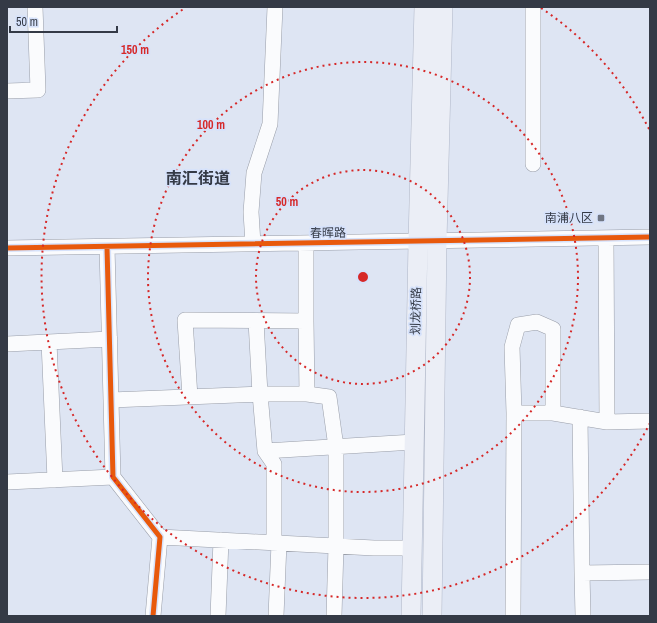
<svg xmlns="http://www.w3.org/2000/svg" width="657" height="623" font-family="'Archivo Narrow','Noto Sans SC',sans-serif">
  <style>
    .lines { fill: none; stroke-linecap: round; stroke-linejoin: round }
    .minor-casing { stroke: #989da8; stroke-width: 16 }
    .major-casing { stroke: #afb6c7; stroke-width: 20 }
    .minor { stroke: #fafbfd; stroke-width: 15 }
    .major { stroke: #ebeef6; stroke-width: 19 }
    .cycleway-casing { stroke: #d6e2fb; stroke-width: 8 }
    .cycleway { stroke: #e8590c; stroke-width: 5 }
    .ring { fill: none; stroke: #d62828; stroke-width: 2; stroke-dasharray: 2 4 }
    .poi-dot { fill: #707683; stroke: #d6e2fb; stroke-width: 1.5 }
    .labels { text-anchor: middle; stroke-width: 3.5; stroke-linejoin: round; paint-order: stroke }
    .poi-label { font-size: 12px; fill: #343a46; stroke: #d6e2fb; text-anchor: end }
    .street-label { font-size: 12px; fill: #343a46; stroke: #d6e2fb }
    .district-label { font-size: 16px; font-weight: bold; fill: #343a46; stroke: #d6e2fb }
    .centre { fill: #d62828; stroke: #d6e2fb; stroke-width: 2 }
    .ring-label { font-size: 12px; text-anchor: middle; font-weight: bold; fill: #d62828; stroke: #d6e2fb; stroke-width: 3.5; stroke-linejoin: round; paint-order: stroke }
  </style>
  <rect width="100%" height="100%" fill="#dee5f3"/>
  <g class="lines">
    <g class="minor-casing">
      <path id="minor" d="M533,7V164
        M7,91L38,90L35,7
        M606,238L607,422
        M253,244L251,212L254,173L270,124L275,7
        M107,247L113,477L160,537L153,616
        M7,248L650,237
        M256,321L260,394L265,451L274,464V543
        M306,321V244
        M49,342L55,480
        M7,344L110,339
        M190,397L185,320L306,321L307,394L329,397L336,447V546L334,616
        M111,400L260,394H307
        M514,413L512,347L518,325L537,322L553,329V413L607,422L650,421
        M580,417L582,573
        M265,451L414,442
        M7,482L113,477
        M160,537L374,548H412
        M218,616L221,540
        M276,616L279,543
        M513,616L514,413H553
        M583,616L582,573L650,572"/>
    </g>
    <g class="major-casing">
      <path id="major" d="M411,616L418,242L424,7
        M432,616L437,241L443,7"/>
    </g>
    <use href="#minor" class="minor"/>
    <use href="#major" class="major"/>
    <g class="cycleway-casing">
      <path id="cycleway" d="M107,247L113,477L160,537L153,616
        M7,248L650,237"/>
    </g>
    <use href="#cycleway" class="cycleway"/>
  </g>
  <g class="ring">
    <circle cx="363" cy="277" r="107"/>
    <circle cx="363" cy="277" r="215"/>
    <path d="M650 423A322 322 0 1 1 185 8M541 8A322 322 0 0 1 650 131"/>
  </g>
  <rect class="poi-dot" x="597" y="214" width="8" height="8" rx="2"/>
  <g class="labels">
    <g class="poi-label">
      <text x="593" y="222">南浦八区</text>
    </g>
    <g class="street-label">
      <text transform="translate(328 233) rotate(-1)" y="4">春晖路</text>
      <text transform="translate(416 311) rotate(-89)" y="4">划龙桥路</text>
    </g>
    <g class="district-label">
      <text x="198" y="184">南汇街道</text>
    </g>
  </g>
  <circle cx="363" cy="277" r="6" class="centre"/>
  <g class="ring-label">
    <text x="135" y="54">150 m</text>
    <text x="211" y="129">100 m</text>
    <text x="287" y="206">50 m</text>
  </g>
  <rect width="657" height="623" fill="none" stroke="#343a46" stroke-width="16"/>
  <path d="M10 26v6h107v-6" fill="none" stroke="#343a46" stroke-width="2"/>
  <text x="16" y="26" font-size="12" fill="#343a46" stroke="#d6e2fb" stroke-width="3" paint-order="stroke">50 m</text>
</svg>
